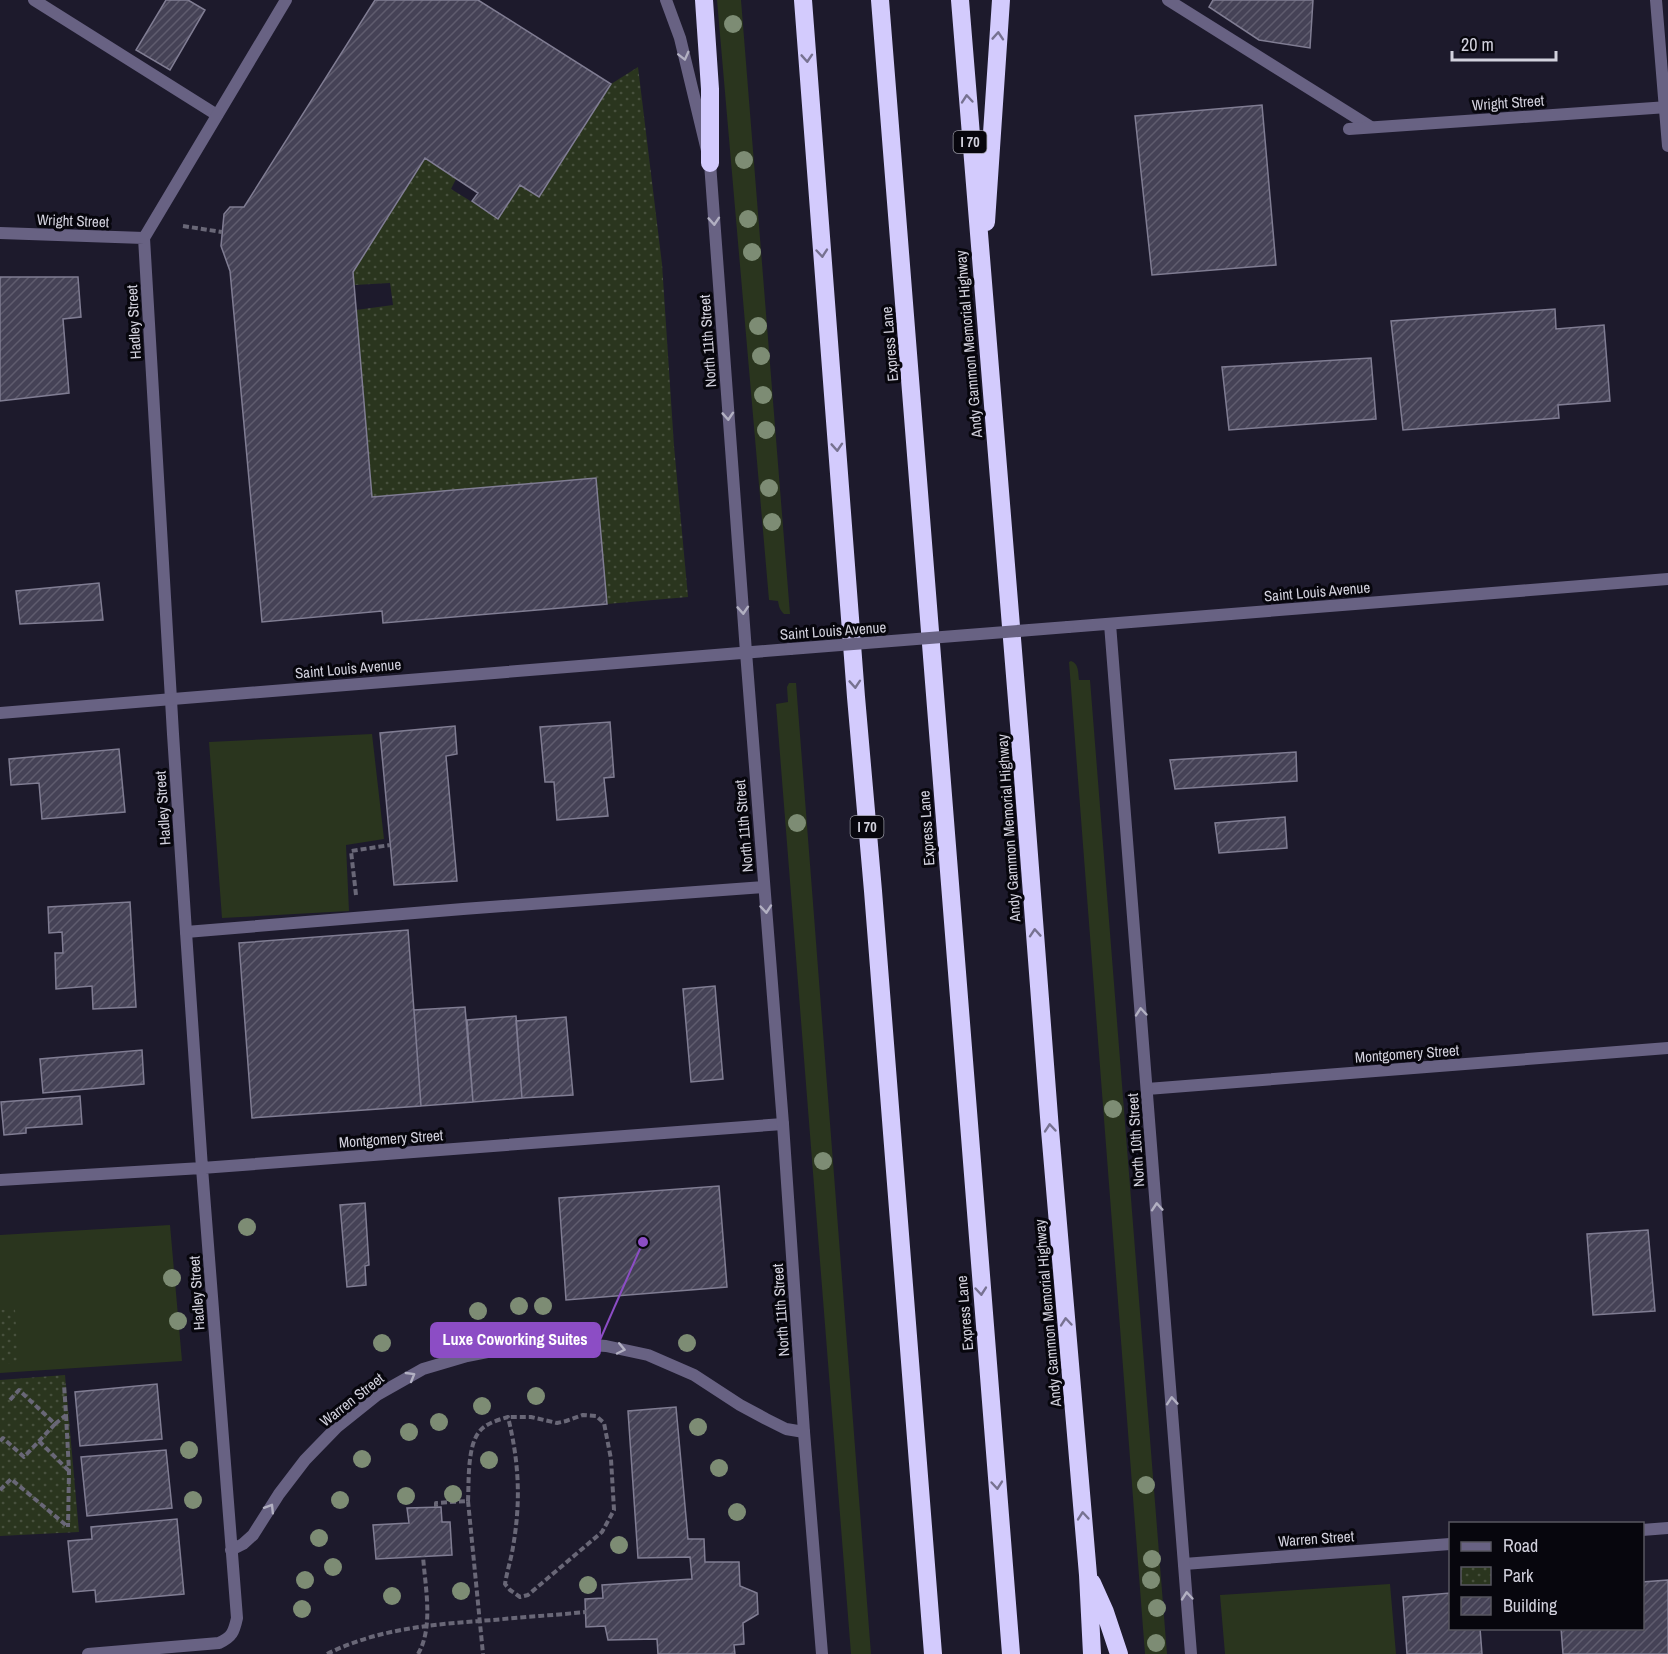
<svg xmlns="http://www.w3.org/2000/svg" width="1668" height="1654" font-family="'Archivo Narrow',sans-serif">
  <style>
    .grass { fill: #2a351e }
    .park { fill: url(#park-dots) }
    .building { fill: url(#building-hatch); stroke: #807d93; stroke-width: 1.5 }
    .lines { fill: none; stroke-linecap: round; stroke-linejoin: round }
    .path { stroke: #696777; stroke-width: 4; stroke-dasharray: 6 3; stroke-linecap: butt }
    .service { stroke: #686283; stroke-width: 12 }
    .minor { stroke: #686283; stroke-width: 12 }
    .tertiary { stroke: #686283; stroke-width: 12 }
    .motorway { stroke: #d3cbfd; stroke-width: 18 }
    .tertiary-bridge { stroke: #686283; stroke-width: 12 }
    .tree { fill: #7d8c74 }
    .oneway { stroke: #777291 }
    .oneway2 { stroke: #b2b0c2 }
    .labels { text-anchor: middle; stroke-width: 6; stroke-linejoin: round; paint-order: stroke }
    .shield { fill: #07060d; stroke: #95949f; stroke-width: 1.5 }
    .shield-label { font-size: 14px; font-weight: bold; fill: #d2d1dd }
    .street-label { font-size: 15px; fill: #d2d1dd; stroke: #07060d }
    .leader { fill: none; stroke: #8c4dc5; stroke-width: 2 }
    .callout-dot { fill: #8c4dc5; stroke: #07060d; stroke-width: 2 }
    .callout { fill: #8c4dc5; stroke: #8c4dc5; stroke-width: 2 }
    .callout-label { font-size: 16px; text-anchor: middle; font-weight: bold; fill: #fff }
  </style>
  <defs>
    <pattern id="park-dots" width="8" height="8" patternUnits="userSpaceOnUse" patternTransform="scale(1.5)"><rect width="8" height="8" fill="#2a351e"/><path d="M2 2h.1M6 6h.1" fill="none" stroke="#48513e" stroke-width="1.8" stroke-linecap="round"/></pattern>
    <pattern id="building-hatch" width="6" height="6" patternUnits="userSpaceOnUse" patternTransform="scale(1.5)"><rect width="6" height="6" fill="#454256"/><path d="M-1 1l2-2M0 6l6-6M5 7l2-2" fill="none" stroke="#5f5c6e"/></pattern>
  </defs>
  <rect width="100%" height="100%" fill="#1d1a2c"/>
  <path class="grass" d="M717,0H741L790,614H784C779,609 779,606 778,601L769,600Z
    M1071,661C1079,664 1078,672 1079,680H1090L1167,1654H1145L1069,662Z
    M789,683H796L871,1654H851L776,704L788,702L787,687Z
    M372,734L384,839L346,845L349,911L222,918L209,742Z
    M170,1225L182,1361L0,1373V1235Z
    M1390,1584L1396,1654H1225L1220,1595Z"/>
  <path class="park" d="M638,67L662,264L674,446L688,597L607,604L596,478L372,497L356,310L393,305L390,283L354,285L353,272L425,158L456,179L451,189L498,218L520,185L539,197L611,84Z
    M15,1309L18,1363L0,1364V1310Z
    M65,1375L79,1532L0,1536V1380Z"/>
  <path class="building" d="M166,0H188L205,10L170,70L136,50Z
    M375,0H478L611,84L539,197L520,185L498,219L472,201L478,193L425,158L353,272L372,497L596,478L607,604L383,623L382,611L262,622L230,271L221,246L224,214L230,207H244Z
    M1213,0H1313L1310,48L1259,40L1209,7Z
    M1262,105L1276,265L1152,275L1135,116Z
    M0,277H78L81,317L63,319L69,393L0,401Z
    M1555,309L1556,329L1604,325L1610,401L1558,405L1559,418L1403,430L1391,321Z
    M1371,358L1376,419L1229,430L1222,367Z
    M99,583L103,620L20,624L16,591Z
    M610,722L614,777L604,778L608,816L557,820L554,782H545L540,727Z
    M455,726L457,754L446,756L457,881L394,885L380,733Z
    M119,749L125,812L42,819L39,783L11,785L9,759Z
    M1296,752L1297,781L1175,789L1170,760Z
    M1285,817L1287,848L1219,853L1215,823Z
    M130,902L136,1007L93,1009L92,986L56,989L55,953H63L62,932L49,933L48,907Z
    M408,930L421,1106L252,1118L239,943Z
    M715,986L723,1079L691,1082L683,989Z
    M465,1007L473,1102L421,1106L414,1010Z
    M516,1016L522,1098L473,1102L467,1020Z
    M566,1017L573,1095L522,1098L516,1021Z
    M142,1050L144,1084L43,1093L40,1059Z
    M80,1096L82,1124L26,1128V1133L4,1135L1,1102Z
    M719,1186L727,1287L566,1300L559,1198Z
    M365,1203L369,1265L365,1266L366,1285L347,1287L340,1205Z
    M1648,1230L1655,1311L1593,1315L1587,1234Z
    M157,1384L162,1439L80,1446L75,1392Z
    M676,1407L688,1539H704L705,1562H739L740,1586L757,1593L758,1614L743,1623L744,1644L734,1645L735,1654H658L657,1639L608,1640L605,1626L586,1627L585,1599L603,1598L602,1585L692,1579L690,1557L638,1558L628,1411Z
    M166,1450L172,1508L87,1516L81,1457Z
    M441,1507L442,1522H450L452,1555L376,1559L373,1525L409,1523L407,1508Z
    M177,1519L184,1594L96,1602L95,1590L73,1592L68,1541L92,1539L91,1527Z
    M1668,1580V1654H1563L1561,1628H1642V1582Z
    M1450,1593V1628H1480L1482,1654H1407L1403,1597Z"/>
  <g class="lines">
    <path class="path" d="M183,226L222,232
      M356,895L351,851L390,845
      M66,1415L69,1471L68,1527
      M55,1424L66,1415L64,1384
      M0,1441L3,1438L24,1457L55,1424L19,1390L10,1400
      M39,1441L68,1470
      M0,1490L11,1479L67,1526
      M468,1501C469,1483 467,1447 479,1432C486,1423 498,1420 508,1417C519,1462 521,1501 513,1547C511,1560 507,1571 505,1584L510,1590L520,1597L528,1595L602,1532L614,1510L611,1459L604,1423L596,1416L583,1415L566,1421L557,1423L531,1417H508
      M436,1507V1503L468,1501L483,1654
      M327,1654C379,1628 436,1624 493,1620C524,1617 555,1615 586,1612
      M418,1654C434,1627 425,1586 423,1556"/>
    <path class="service" d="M34,0L217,115
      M1168,0L1371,127
      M186,932L463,909L764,887"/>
    <path class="minor" d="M1349,129L1668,107
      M0,233L144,238
      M1147,1089L1668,1048
      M0,1180L202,1168L783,1124
      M1642,1530L1668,1528
      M231,1550L243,1544L253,1535L279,1494L305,1460L337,1427L377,1395L423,1369L467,1356L513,1347L562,1343L606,1346L648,1355L694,1375L740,1405L766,1419L786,1429L804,1432
      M1184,1564L1450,1544
      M88,1654L219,1643C232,1637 234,1632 237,1618L202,1168L186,932L173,734L144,238L286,0"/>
    <path class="tertiary" d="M666,0L680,38L710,163L746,652L783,1124L804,1432L822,1654
      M1656,0L1668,146
      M1110,624C1137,968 1164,1311 1191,1654
      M1068,627L1668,579
      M0,713L790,649"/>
    <path class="motorway" d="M704,0L710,89V163
      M803,0L856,697L873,891L933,1654
      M880,0L1011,1654
      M960,0L1020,737L1050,1130L1088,1575L1092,1654
      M986,222L1001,0
      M1092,1583L1105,1612L1119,1654"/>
    <path class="tertiary-bridge" d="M790,649L1068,627"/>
  </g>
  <g class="tree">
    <circle cx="733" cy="24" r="9"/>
    <circle cx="744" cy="160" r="9"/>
    <circle cx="748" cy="219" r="9"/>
    <circle cx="752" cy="252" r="9"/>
    <circle cx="758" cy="326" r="9"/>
    <circle cx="761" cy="356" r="9"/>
    <circle cx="763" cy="395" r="9"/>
    <circle cx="766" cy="430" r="9"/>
    <circle cx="769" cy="488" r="9"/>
    <circle cx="772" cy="522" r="9"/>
    <circle cx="797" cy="823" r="9"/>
    <circle cx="1113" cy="1109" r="9"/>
    <circle cx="823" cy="1161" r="9"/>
    <circle cx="247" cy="1227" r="9"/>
    <circle cx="172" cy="1278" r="9"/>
    <circle cx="519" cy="1306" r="9"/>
    <circle cx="543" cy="1306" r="9"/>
    <circle cx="478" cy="1311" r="9"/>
    <circle cx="178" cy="1321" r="9"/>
    <circle cx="382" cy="1343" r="9"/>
    <circle cx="687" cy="1343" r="9"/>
    <circle cx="536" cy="1396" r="9"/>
    <circle cx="482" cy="1406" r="9"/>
    <circle cx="439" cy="1422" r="9"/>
    <circle cx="698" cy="1427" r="9"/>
    <circle cx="409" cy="1432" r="9"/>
    <circle cx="189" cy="1450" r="9"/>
    <circle cx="362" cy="1459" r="9"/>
    <circle cx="489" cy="1460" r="9"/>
    <circle cx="719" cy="1468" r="9"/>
    <circle cx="1146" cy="1485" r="9"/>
    <circle cx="453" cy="1494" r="9"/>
    <circle cx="406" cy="1496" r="9"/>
    <circle cx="193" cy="1500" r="9"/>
    <circle cx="340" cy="1500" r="9"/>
    <circle cx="737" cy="1512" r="9"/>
    <circle cx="319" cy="1538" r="9"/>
    <circle cx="619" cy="1545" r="9"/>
    <circle cx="1152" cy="1559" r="9"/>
    <circle cx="333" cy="1567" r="9"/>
    <circle cx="305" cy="1580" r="9"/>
    <circle cx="1151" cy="1580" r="9"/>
    <circle cx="588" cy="1585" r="9"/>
    <circle cx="461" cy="1591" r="9"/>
    <circle cx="392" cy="1596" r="9"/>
    <circle cx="1157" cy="1608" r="9"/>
    <circle cx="302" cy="1609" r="9"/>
    <circle cx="1156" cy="1643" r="9"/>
  </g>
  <defs><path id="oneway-chevron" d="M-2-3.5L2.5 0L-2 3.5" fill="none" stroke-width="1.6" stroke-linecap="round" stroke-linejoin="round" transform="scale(1.5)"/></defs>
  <g class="oneway">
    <use href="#oneway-chevron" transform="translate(998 36) rotate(-86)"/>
    <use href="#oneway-chevron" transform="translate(807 58) rotate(86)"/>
    <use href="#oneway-chevron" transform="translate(967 99) rotate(-95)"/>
    <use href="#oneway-chevron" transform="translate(822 253) rotate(85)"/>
    <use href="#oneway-chevron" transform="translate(837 447) rotate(86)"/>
    <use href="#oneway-chevron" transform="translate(855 684) rotate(86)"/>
    <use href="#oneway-chevron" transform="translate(1035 933) rotate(-94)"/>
    <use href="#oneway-chevron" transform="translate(1050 1128) rotate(-95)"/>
    <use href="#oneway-chevron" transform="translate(981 1291) rotate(85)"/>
    <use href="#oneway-chevron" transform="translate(1066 1322) rotate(-95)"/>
    <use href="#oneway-chevron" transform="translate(997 1485) rotate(85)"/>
    <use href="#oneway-chevron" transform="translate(1083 1516) rotate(-95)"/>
  </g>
  <g class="oneway2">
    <use href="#oneway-chevron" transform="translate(684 56) rotate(76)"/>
    <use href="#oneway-chevron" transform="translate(714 221) rotate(86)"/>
    <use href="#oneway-chevron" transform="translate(728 416) rotate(86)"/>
    <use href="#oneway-chevron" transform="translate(743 610) rotate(86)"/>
    <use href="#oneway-chevron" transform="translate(766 909) rotate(85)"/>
    <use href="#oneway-chevron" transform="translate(1141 1012) rotate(-95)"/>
    <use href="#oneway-chevron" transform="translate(1157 1207) rotate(-94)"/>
    <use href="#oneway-chevron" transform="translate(621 1349) rotate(12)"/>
    <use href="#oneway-chevron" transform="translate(411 1376) rotate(-30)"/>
    <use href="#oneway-chevron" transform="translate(1172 1401) rotate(-94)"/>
    <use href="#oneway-chevron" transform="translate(270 1508) rotate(-58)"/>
    <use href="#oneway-chevron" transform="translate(1187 1596) rotate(-95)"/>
  </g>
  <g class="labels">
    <g class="shield">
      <rect x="953.5" y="131" width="33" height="22" rx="4.5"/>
      <rect x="850.5" y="816" width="33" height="22" rx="4.5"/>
    </g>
    <g class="shield-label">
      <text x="970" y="147">I 70</text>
      <text x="867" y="832">I 70</text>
    </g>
    <g class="street-label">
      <text transform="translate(1508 103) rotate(-4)" y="5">Wright Street</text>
      <text transform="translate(73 221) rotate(2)" y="5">Wright Street</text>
      <text transform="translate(134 322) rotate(-93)" y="5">Hadley Street</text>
      <text transform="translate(708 341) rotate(-94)" y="5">North 11th Street</text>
      <text transform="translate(890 344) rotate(-95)" y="5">Express Lane</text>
      <text transform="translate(969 344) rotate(-95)" y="5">Andy Gammon Memorial Highway</text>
      <text transform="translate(1317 592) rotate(-5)" y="5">Saint Louis Avenue</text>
      <text transform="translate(833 631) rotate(-4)" y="5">Saint Louis Avenue</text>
      <text transform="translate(348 669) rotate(-5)" y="5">Saint Louis Avenue</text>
      <text transform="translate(163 808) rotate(-94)" y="5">Hadley Street</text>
      <text transform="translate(744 826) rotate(-95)" y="5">North 11th Street</text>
      <text transform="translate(927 828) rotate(-94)" y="5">Express Lane</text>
      <text transform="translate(1009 828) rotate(-94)" y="5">Andy Gammon Memorial Highway</text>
      <text transform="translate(1407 1054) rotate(-4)" y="5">Montgomery Street</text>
      <text transform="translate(391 1139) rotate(-4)" y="5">Montgomery Street</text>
      <text transform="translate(1136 1140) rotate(-94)" y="5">North 10th Street</text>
      <text transform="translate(197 1293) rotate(-94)" y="5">Hadley Street</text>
      <text transform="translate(781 1310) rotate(-94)" y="5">North 11th Street</text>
      <text transform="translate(965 1313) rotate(-95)" y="5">Express Lane</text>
      <text transform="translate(1048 1313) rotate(-95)" y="5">Andy Gammon Memorial Highway</text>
      <text transform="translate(352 1400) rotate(-38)" y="5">Warren Street</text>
      <text transform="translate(1316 1539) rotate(-4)" y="5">Warren Street</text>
    </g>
  </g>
  <path class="leader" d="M643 1242L600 1340"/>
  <circle class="callout-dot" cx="643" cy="1242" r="6"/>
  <rect class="callout" x="431" y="1323" width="169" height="34" rx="6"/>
  <g class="callout-label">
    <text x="515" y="1345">Luxe Coworking Suites</text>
  </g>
  <rect x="1449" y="1522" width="195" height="108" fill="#07060d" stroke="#585760" stroke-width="1.5"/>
  <rect x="1461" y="1542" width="30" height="9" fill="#686283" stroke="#585760" stroke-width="1.5"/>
  <text x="1503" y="1552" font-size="18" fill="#d2d1dd">Road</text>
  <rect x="1461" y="1567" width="30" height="18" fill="url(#park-dots)" stroke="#585760" stroke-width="1.5"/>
  <text x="1503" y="1582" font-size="18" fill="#d2d1dd">Park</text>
  <rect x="1461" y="1597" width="30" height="18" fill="url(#building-hatch)" stroke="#585760" stroke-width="1.5"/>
  <text x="1503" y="1612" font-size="18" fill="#d2d1dd">Building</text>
  <path d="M1452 51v9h104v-9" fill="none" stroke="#d2d1dd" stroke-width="3"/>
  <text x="1461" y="51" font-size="18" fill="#d2d1dd" stroke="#07060d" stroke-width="4.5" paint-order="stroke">20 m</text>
</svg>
